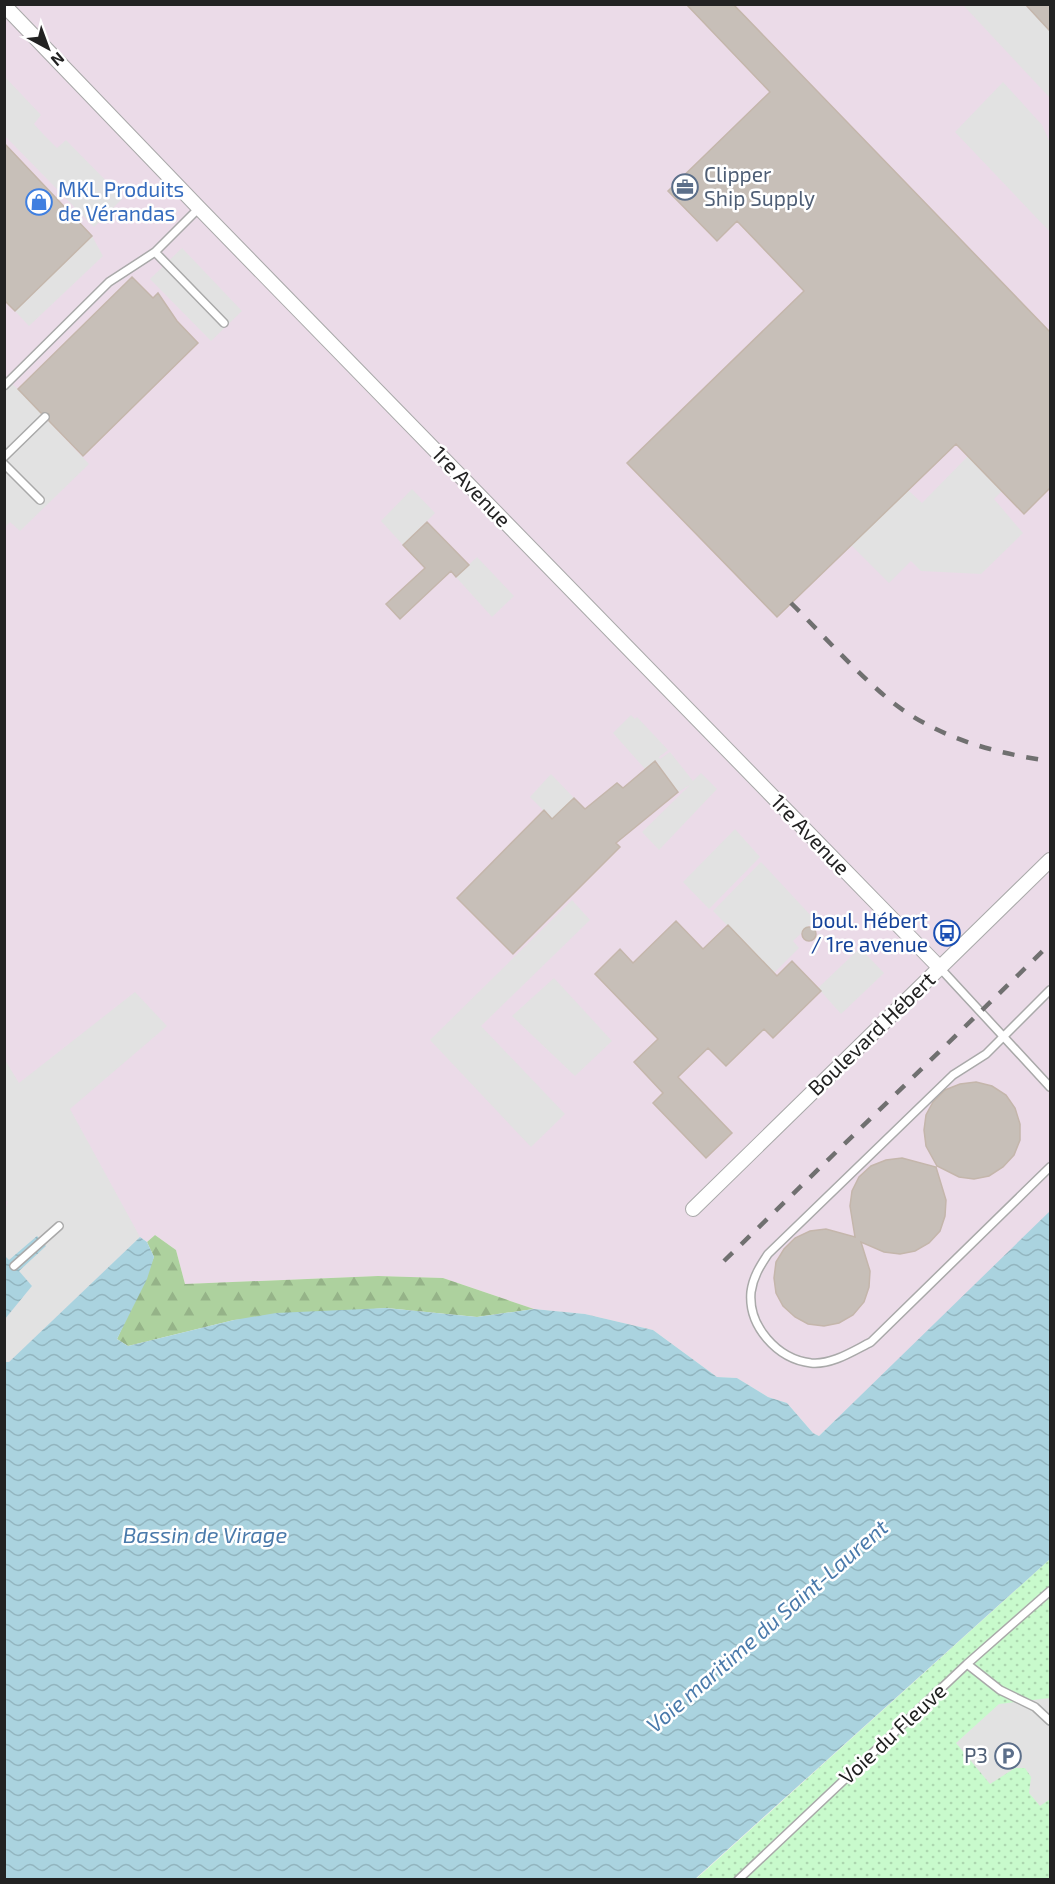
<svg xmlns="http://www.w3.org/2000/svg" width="1055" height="1884" font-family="'Exo 2',sans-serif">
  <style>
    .industrial { fill: #ebdbe8 }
    .forest { fill: url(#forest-firs) }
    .park { fill: url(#park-dots) }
    .parking { fill: #e2e2e2 }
    .water { fill: url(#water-waves) }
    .building { fill: #c7bfb8; stroke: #c4b6ab; stroke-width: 1.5 }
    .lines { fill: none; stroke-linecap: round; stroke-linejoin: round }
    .service-casing { stroke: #a9a9a9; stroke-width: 10 }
    .minor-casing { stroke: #a9a9a9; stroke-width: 16 }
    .service { stroke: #fff; stroke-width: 7 }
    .minor { stroke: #fff; stroke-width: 14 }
    .rail { stroke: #707070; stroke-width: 4.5; stroke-dasharray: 12 12; stroke-linecap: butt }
    .labels { text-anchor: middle; stroke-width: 5; stroke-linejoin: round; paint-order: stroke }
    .service-label { font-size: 21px; fill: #4e5e75; stroke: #fff; text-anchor: start }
    .shop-label { font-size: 21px; fill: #366cbe; stroke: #fff; text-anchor: start }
    .street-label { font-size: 21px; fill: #222; stroke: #fff }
    .transit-label { font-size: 21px; fill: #164399; stroke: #fff; text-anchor: end }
    .water-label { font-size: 22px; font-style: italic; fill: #4a7aab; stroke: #fff }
  </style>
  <defs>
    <pattern id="forest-firs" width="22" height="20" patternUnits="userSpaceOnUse" patternTransform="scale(1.5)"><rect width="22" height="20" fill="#add19e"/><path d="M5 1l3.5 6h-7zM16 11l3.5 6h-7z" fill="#95b388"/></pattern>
    <pattern id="park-dots" width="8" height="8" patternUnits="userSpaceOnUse" patternTransform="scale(1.5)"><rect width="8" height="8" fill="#c8facc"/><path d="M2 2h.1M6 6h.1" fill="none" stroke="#acd6af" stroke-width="1.8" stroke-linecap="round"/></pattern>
    <pattern id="water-waves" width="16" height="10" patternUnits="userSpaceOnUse" patternTransform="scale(1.5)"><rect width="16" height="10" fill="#aad3df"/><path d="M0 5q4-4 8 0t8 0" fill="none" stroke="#92b5bf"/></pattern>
  </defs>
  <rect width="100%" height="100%" fill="#f2efe9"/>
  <path class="industrial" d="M5,5H1050V1215L819,1436L813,1433L787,1403L768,1397L737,1378L717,1377L653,1330L585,1314L534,1309L443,1278L378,1276L185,1284L176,1250L155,1235L147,1242L140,1237L9,1362H5V1319L32,1286L5,1256Z"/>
  <path class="forest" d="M155,1235L176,1250L185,1284L378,1276L443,1278L534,1309L477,1317L386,1308L234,1320L128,1346L117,1339L154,1257L147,1242Z"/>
  <path class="park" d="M1050,1559V1879L695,1880Z"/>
  <path class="parking" d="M963,5H1025L1050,31V98Z
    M5,77L41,115L34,124L44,135L57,148L66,140L123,198L94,227L5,136Z
    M1003,82L1042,125L1050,143V232L955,132Z
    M92,236L103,256L29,326L15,311Z
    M182,248L242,311L211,341L150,279Z
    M5,378L18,389L89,464L20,531L10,522L5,527Z
    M968,456L1002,491L994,499L1023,533L981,574L921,571L911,561L889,583L851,545L908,490L922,503Z
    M412,489L435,513L403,545L381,521Z
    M477,557L514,596L492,617L456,577Z
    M631,715L635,719L637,717L668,750L659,757L660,759L670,752L693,781L701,773L717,789L659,850L642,832L690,785L678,792L656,761L645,769L613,733Z
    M551,774L574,798L552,819L530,797Z
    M735,829L760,857L709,909L683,882Z
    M761,862L815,920L793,941L799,948L774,973L713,911Z
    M572,900L590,920L481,1026L565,1114L531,1147L430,1040Z
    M860,948L884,973L841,1014L818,988Z
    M554,978L612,1041L575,1076L512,1016Z
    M135,992L167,1026L70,1109L140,1237L9,1362H5V1319L32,1286L5,1256V1210L8,1201L5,1202L4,1058L19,1083Z
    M1050,1698V1799L1040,1806L1029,1793L1031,1777L1025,1768H1015L990,1784L956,1743L999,1704Z"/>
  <path class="water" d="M1050,1211V1559L695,1879H5V1362H9L140,1237L147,1242L154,1257L147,1279L117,1339L128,1346L234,1320L276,1313L386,1308L477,1317L534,1309L585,1314L653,1330L717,1377L737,1378L768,1397L787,1403L813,1433L819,1436Z
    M37,1236L46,1246L19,1271L32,1286L5,1319V1256L9,1260Z"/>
  <path class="building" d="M686,4H733L1050,332V488L1024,514L956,444L777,617L627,463L804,291L737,221L717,241L668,191L770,92Z
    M1025,4H1050V31Z
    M4,143L92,236L15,311L4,300Z
    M132,277L153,298L158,293L177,321L198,343L83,456L49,421V414L41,413L18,389Z
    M427,522L469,565L456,577L451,571L400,619L386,604L425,568L403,545Z
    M655,761L678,792L616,843L620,847L513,954L457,898L544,810L552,819L574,798L585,809L617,783L623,788Z
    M676,921L703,949L728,925L777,976L792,961L821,991L773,1038L764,1029L726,1066L708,1048L678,1077L732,1133L706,1158L653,1103L663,1093L634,1062L658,1039L595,974L620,949L633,963Z
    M802 934a7 7 0 1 1 14 0a7 7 0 1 1-14 0Z
    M976,1082L992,1086L1006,1095L1015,1108L1020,1124V1140L1014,1155L1003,1167L989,1176L974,1179L959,1177L937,1166L926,1146L924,1130L926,1115L933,1102L945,1090L960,1084Z
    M902,1158L936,1167L946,1200L945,1216L940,1231L929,1243L915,1251L900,1254L884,1252L861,1242L870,1271L869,1287L864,1302L853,1315L839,1323L824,1326L808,1324L795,1317L783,1306L776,1293L774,1278L776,1262L784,1249L795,1238L810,1231L826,1229L855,1237L850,1206L852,1191L859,1177L871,1166L886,1160Z"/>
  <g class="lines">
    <g class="service-casing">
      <path id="service" d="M199,208L155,252L224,323
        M4,386L109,282L155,252
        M4,457L45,417
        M4,464L40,500
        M940,968L1050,1087
        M1050,990L986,1054L953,1075L768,1254C760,1266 753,1277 751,1292C748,1326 777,1359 811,1363C832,1365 853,1351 871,1342L1050,1167
        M14,1266L59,1226
        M967,1664L1000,1690L1035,1707L1050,1721
        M738,1880L967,1664L1050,1591"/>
    </g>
    <g class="minor-casing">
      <path id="minor" d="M4,5L199,208L940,968
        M693,1209L1050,860"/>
    </g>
    <use href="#service" class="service"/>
    <use href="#minor" class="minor"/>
    <path class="rail" d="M791,603C822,634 852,668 886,697C932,736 992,753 1050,761
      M724,1261L1050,944"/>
  </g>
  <defs>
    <g id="office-ring" transform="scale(1.35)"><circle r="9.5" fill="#fff" stroke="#5c6f8a" stroke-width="1.5"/><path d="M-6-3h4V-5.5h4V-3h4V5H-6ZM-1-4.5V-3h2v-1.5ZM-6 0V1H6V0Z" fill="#5c6f8a"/></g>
    <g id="shop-ring" transform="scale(1.35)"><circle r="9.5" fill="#fff" stroke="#3f7fe0" stroke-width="1.5"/><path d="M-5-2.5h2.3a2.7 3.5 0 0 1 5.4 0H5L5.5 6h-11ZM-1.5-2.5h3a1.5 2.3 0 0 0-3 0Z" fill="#3f7fe0"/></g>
    <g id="bus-ring" transform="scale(1.35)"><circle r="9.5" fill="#fff" stroke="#1a4fb4" stroke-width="1.5"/><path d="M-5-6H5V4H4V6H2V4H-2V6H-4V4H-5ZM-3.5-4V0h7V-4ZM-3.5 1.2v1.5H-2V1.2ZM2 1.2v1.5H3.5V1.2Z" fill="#1a4fb4"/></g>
    <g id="parking-ring" transform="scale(1.35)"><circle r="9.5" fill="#fff" stroke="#5c6f8a" stroke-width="1.5"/><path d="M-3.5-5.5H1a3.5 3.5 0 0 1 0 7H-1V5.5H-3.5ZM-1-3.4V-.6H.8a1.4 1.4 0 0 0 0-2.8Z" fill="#5c6f8a"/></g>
  </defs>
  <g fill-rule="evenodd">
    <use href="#office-ring" x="685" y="187"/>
    <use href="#shop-ring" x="39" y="202"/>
    <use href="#bus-ring" x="947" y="933"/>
    <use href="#parking-ring" x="1008" y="1756"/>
  </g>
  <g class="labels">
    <g class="service-label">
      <text x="704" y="182">Clipper<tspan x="704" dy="24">Ship Supply</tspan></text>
      <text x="988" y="1763" text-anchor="end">P3</text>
    </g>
    <g class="shop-label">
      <text x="58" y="197">MKL Produits<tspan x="58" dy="24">de Vérandas</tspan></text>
    </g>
    <g class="street-label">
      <text transform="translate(471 487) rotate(46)" y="7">1re Avenue</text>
      <text transform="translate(810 835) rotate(46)" y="7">1re Avenue</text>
      <text transform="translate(872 1034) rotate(-44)" y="7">Boulevard Hébert</text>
      <text transform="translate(893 1734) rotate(-43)" y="7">Voie du Fleuve</text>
    </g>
    <g class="transit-label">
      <text x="928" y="928">boul. Hébert<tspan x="928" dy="24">/ 1re avenue</tspan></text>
    </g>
    <g class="water-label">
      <text x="205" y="1543">Bassin de Virage</text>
      <text transform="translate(767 1626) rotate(-41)" y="8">Voie maritime du Saint-Laurent</text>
    </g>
  </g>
  <rect width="1055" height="1884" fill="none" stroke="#222222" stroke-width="12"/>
  <g transform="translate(48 48) rotate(139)" stroke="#ffffff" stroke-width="4.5" paint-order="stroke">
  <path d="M0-4.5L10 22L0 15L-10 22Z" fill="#222222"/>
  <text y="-9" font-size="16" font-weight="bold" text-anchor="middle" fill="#222222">N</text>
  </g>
</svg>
